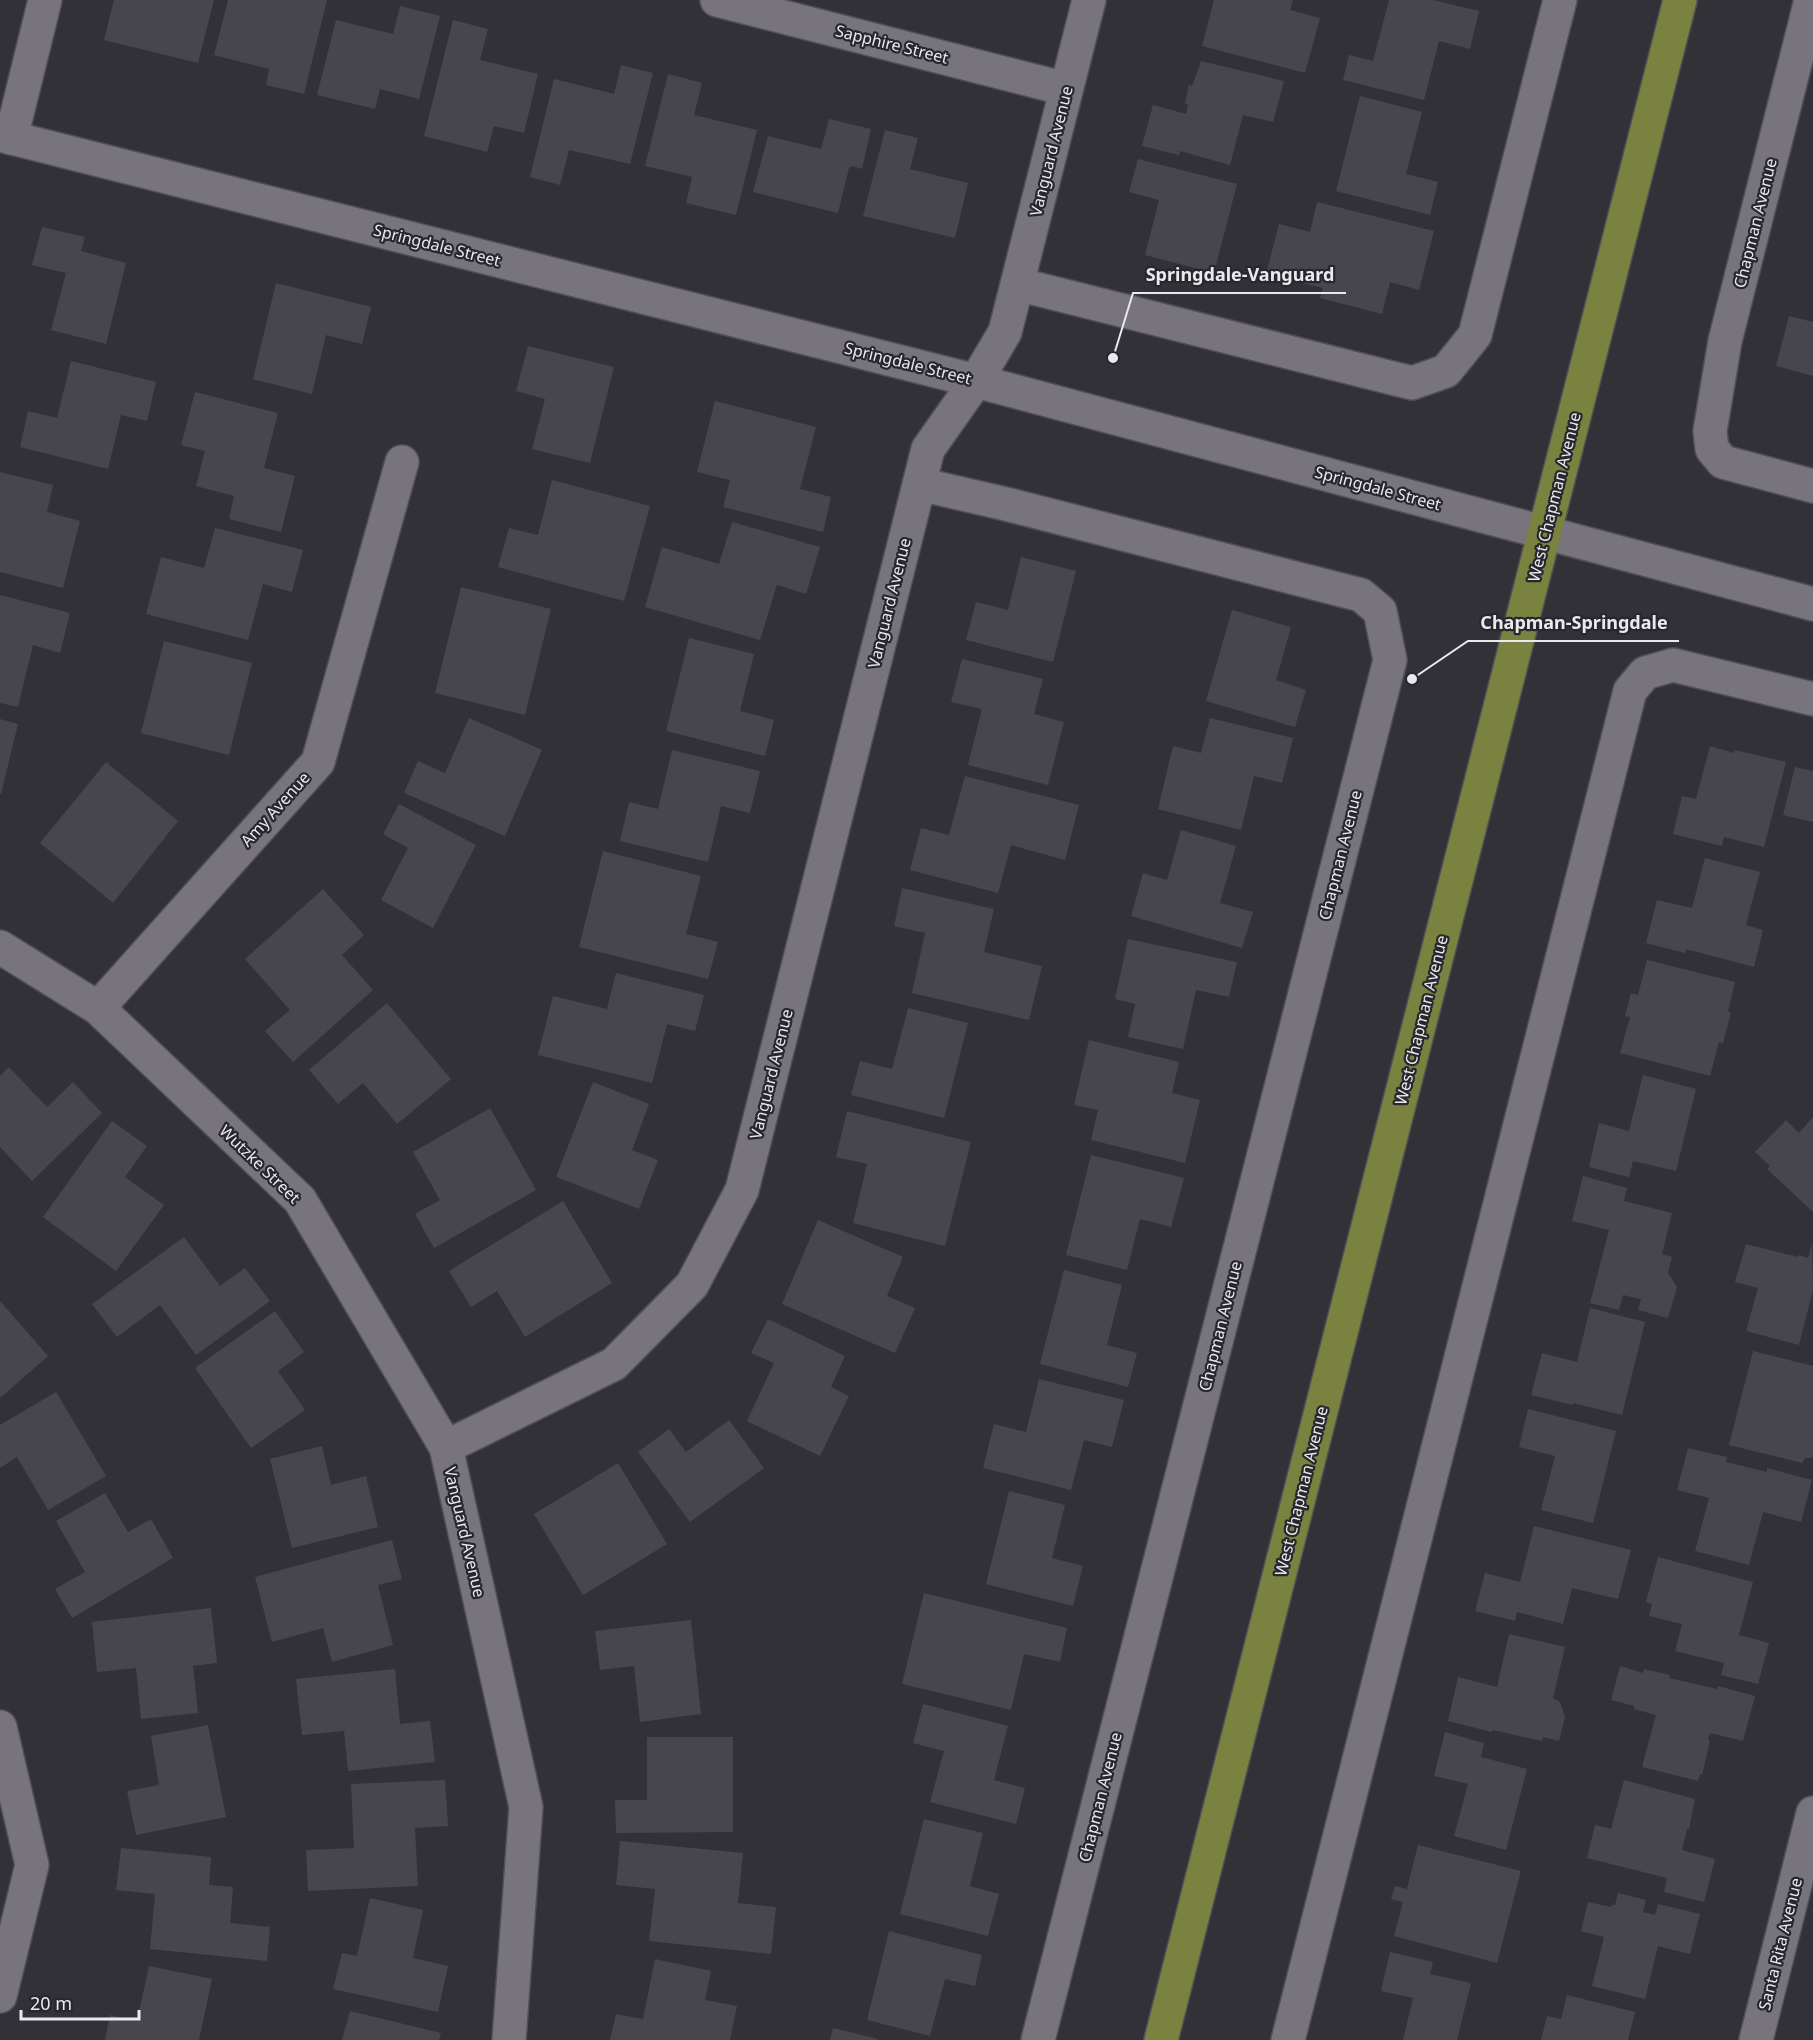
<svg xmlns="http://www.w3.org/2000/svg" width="1813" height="2040" font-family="'Noto Sans',sans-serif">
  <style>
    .building { fill: #48464d }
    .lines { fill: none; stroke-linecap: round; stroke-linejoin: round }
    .minor-casing { stroke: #514f55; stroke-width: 36 }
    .tertiary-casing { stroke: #514f55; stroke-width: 36 }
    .primary-casing { stroke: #514f55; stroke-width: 36 }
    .minor { stroke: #77747c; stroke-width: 33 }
    .tertiary { stroke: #77747c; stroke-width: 33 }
    .primary { stroke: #79823e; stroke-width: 33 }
    .labels { text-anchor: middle; stroke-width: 4.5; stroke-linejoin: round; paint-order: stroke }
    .street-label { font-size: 16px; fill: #eae9ed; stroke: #29272e }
    .leader { fill: none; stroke: #eae9ed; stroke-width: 2 }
    .callout-dot { fill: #eae9ed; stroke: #29272e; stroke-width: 2 }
    .callout-label { font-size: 18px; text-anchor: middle; font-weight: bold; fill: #eae9ed; stroke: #29272e; stroke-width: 4.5; stroke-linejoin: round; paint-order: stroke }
  </style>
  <rect width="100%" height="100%" fill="#333138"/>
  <path class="building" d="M114,0H214L198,63L104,40Z
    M228,0H327L304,94L266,85L269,69L214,55Z
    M1214,0H1293L1290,10L1320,18L1305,73L1202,46Z
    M1389,0H1433L1479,11L1470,49L1439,41L1424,100L1343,80L1349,55L1373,61Z
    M400,6L440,16L419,99L380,89L375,109L317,95L336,20L393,34Z
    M453,20L488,29L480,60L538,74L524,133L494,126L487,152L424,136Z
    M1201,61L1284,81L1273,122L1243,115L1230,165L1180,151L1179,155L1142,146L1153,105L1186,114L1188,105L1185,103L1189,85L1192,86Z
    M621,65L653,73L630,164L569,150L560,185L530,177L554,79L614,94Z
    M668,74L702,83L694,115L757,130L736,215L686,203L692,177L645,166Z
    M1360,96L1422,112L1406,174L1438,182L1430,215L1336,191Z
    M829,119L871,129L862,169L852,166L849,168L838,213L753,192L768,136L821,149Z
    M885,130L918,138L910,169L968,183L955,238L863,216Z
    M1138,159L1237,184L1214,273L1145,255L1159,200L1129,192Z
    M1317,202L1434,231L1419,290L1390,282L1382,314L1320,298L1323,288L1266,274L1279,224L1310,232Z
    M42,227L85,237L81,251L126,263L106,344L51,330L66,273L32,265Z
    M276,283L371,307L362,344L326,335L312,394L253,379Z
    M1789,316L1813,322V376L1776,366Z
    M528,346L614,367L590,463L532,449L545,399L516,391Z
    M71,361L156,382L147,421L121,415L108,469L20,447L28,411L57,418Z
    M195,392L278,413L264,468L295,476L281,532L229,519L234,496L196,486L205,451L181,445Z
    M715,401L816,427L800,489L831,497L823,532L723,507L730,480L697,472Z
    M0,472L53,485L47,512L80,521L63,588L0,572Z
    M552,480L650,506L624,601L498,567L509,528L538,535Z
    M732,522L820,547L806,594L777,585L760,640L645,607L662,547L719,564Z
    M215,528L303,550L292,592L263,584L248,640L146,614L161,557L204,568Z
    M1021,557L1076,571L1053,662L966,640L976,602L1008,610Z
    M461,587L551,609L525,715L435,693Z
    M0,595L70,613L60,653L33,645L18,707L0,703Z
    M1232,610L1291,627L1276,680L1306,690L1295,727L1206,701Z
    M689,638L754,654L740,711L774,720L765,756L666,731Z
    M164,641L252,663L229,755L141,733Z
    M962,659L1043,679L1034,714L1064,722L1048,785L968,765L982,709L951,702Z
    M469,718L542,750L505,836L404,793L418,761L445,773Z
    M1210,718L1293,738L1282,783L1254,776L1241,830L1158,809L1173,746L1201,753Z
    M0,719L18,724L1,794H0Z
    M1710,746L1734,753L1735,750L1786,762L1764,847L1724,837L1722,846L1673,834L1682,796L1696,799Z
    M672,750L760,771L750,813L721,806L708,862L620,841L629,802L658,809Z
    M106,762L178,821L113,903L40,843Z
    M1795,767L1813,771V822L1783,815Z
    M965,776L1079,805L1065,860L1011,845L998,893L910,870L921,828L949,835Z
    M399,804L476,845L433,928L381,900L408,848L383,834Z
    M1181,830L1236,846L1220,903L1253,912L1242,948L1131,916L1143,873L1167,880Z
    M603,851L701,876L686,934L718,942L708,979L579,947Z
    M1705,858L1760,872L1746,925L1763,930L1754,967L1686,949L1685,953L1646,943L1657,900L1692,908Z
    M902,888L994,909L984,952L1042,966L1029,1020L912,993L925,933L894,926Z
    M323,889L364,935L342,955L373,990L293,1062L265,1031L290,1010L245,959Z
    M1128,939L1237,962L1229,997L1196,990L1183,1049L1128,1037L1135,1004L1115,999Z
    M1647,960L1735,982L1728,1011L1731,1013L1723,1043L1719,1042L1710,1076L1620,1053L1630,1017L1625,1016L1631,993L1638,995Z
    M616,973L704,995L695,1031L667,1024L652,1083L538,1055L553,996L607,1009Z
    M387,1003L451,1079L397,1124L363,1083L338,1104L309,1070Z
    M908,1008L968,1023L944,1118L851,1095L860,1061L892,1069Z
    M1089,1040L1179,1062L1172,1093L1200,1100L1185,1163L1091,1140L1098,1110L1074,1105Z
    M9,1067L47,1107L73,1082L102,1113L32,1181L0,1147V1076Z
    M1643,1075L1696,1089L1676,1171L1633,1161L1629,1177L1589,1167L1599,1123L1629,1131Z
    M593,1082L649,1104L632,1150L658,1160L639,1209L556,1177Z
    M490,1108L536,1190L434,1248L415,1214L440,1200L413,1152Z
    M847,1111L971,1142L945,1246L853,1223L867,1164L836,1157Z
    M1813,1117V1212L1767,1169L1770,1166L1755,1152L1786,1120L1799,1133Z
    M112,1121L147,1146L125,1177L164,1205L116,1271L43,1217Z
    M1091,1155L1184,1178L1171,1227L1140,1219L1127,1270L1066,1255Z
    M1583,1176L1627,1188L1624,1201L1672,1213L1662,1254L1672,1257L1668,1273L1677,1287L1668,1318L1638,1310L1641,1299L1623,1295L1619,1310L1590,1303L1609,1230L1572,1221Z
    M563,1201L612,1283L525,1337L497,1291L471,1307L449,1271Z
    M818,1220L903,1257L887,1296L915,1308L895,1353L782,1304Z
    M184,1237L220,1286L245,1268L270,1301L196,1355L160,1305L117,1337L92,1304Z
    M1812,1243L1813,1290L1799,1345L1746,1331L1758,1288L1735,1282L1746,1244L1798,1257V1255L1808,1258Z
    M1064,1270L1122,1285L1107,1345L1137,1353L1128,1387L1040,1364Z
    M0,1301L48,1356L0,1398Z
    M1590,1308L1645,1322L1622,1415L1573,1403V1405L1531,1395L1542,1353L1577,1362Z
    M275,1311L304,1352L278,1371L305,1410L251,1448L195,1368Z
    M768,1319L845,1356L831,1387L849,1396L820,1456L747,1421L774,1363L751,1353Z
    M1753,1351L1813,1366V1456L1811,1458H1805L1802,1463L1729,1445Z
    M1039,1379L1124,1400L1112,1447L1084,1440L1071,1490L983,1468L994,1424L1026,1432Z
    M56,1392L106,1476L48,1510L17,1457L0,1468V1425Z
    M1528,1409L1616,1431L1593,1523L1541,1510L1555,1456L1519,1447Z
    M729,1420L764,1468L690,1522L638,1452L669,1429L686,1452Z
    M322,1446L331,1485L366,1476L378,1527L292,1548L270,1459Z
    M1688,1448L1727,1457L1726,1462L1767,1472V1468L1812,1480L1801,1522L1763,1512L1749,1565L1695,1551L1709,1498L1677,1490Z
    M618,1463L667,1544L583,1595L534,1514Z
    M1009,1491L1065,1505L1052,1558L1083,1566L1073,1606L986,1584Z
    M105,1493L128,1532L151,1519L173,1558L72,1618L55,1589L85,1572L56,1521Z
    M1534,1526L1631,1550L1618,1599L1572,1588L1563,1624L1517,1612L1515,1621L1475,1611L1485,1573L1520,1582Z
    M392,1540L402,1579L378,1585L393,1645L332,1662L323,1628L272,1642L255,1577Z
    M1658,1557L1753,1582L1739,1635L1769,1643L1758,1684L1721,1675L1724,1663L1675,1651L1682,1624L1649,1616L1652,1604L1646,1602Z
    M924,1593L1067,1628L1060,1662L1024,1654L1011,1710L902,1684Z
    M211,1608L217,1663L193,1666L198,1713L141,1719L136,1668L97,1672L92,1622Z
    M691,1620L701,1714L640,1722L634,1666L600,1670L595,1631Z
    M1509,1634L1565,1647L1553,1698L1560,1702L1565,1717L1559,1741L1543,1737L1542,1741L1493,1730L1492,1732L1448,1721L1458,1677L1497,1687Z
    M1620,1666L1643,1673L1644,1669L1670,1675L1669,1678L1717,1689L1718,1686L1755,1696L1743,1741L1710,1733L1708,1740L1710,1741L1702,1775L1700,1774L1698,1781L1642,1767L1656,1715L1634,1709V1706L1611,1700Z
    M395,1669L400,1724L430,1721L435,1762L348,1771L344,1731L302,1735L296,1679Z
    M923,1704L1008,1726L994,1780L1025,1788L1016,1824L930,1802L944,1751L913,1743Z
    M208,1725L226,1817L136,1835L127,1791L159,1785L151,1736Z
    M1445,1732L1484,1743L1481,1757L1527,1769L1506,1850L1454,1836L1468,1784L1434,1776Z
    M647,1737H733V1832L616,1833L615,1800H647Z
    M445,1780L448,1826L415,1828L418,1886L308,1891L306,1850L354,1848L351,1784Z
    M1624,1780L1695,1799L1689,1829H1687L1682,1850L1715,1859L1704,1902L1664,1892L1667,1878L1587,1858L1595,1825L1611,1829Z
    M924,1819L983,1833L970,1886L999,1894L988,1936L900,1914Z
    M620,1841L743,1853L738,1903L776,1907L771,1954L649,1941L655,1889L616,1885Z
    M1418,1845L1521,1871L1497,1963L1394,1936L1403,1902L1391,1899L1395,1886L1407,1889Z
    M121,1848L211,1857L209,1885L233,1887L230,1923L270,1927L267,1961L150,1949L155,1894L116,1890Z
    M1618,1893L1646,1900L1643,1912L1655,1915L1658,1904L1700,1914L1690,1954L1658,1946L1645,1999L1592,1986L1604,1937L1581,1931L1588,1902L1611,1907L1612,1905H1615Z
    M370,1898L423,1910L413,1958L448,1966L438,2012L333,1989L342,1953L357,1956Z
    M889,1931L982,1955L975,1986L945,1979L930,2036L867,2020Z
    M1390,1952L1433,1962L1430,1974L1471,1983L1457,2040H1403L1413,1998L1381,1991Z
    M655,1959L711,1971L705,2000L737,2006L730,2040H610L616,2014L643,2019Z
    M149,1966L212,1979L199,2040H105L110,2015L137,2021Z
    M1567,1995L1635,2012L1628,2040H1541L1547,2016L1561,2019Z
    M350,2011L441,2033L439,2040H342Z
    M833,2028L878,2039V2040H830Z"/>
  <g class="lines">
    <g class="minor-casing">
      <path id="minor" d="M717,0L1066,89
        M1811,0L1725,341L1710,431L1712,449L1723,462L1813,486
        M11,138L45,0
        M1017,284L1412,383L1446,371L1475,335L1560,0
        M919,484L1006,504L1361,595L1380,611L1390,660L1038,2040
        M0,947L98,1008L300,1200L446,1447L526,1807L509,2040
        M98,1008L318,762L402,462
        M446,1447L614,1364L692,1285L742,1190L928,449L976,381L1005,332L1089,0
        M0,1727L32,1865L0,1996
        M1288,2040L1630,691L1645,673L1673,665L1813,699
        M1756,2040L1813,1813"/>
    </g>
    <g class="tertiary-casing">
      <path id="tertiary" d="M0,135L976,381L1813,604"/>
    </g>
    <g class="primary-casing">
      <path id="primary" d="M1161,2040L1680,0"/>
    </g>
    <use href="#minor" class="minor"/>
    <use href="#tertiary" class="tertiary"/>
    <use href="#primary" class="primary"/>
  </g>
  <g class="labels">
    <g class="street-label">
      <text transform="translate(892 44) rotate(14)" y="6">Sapphire Street</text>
      <text transform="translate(1051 151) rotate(-76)" y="6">Vanguard Avenue</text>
      <text transform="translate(1755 223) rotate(-76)" y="6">Chapman Avenue</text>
      <text transform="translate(437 245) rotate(14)" y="6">Springdale Street</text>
      <text transform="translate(908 363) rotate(14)" y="6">Springdale Street</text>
      <text transform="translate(1378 488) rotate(15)" y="6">Springdale Street</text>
      <text transform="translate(1554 497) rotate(-76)" y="6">West Chapman Avenue</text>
      <text transform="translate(889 603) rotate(-76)" y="6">Vanguard Avenue</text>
      <text transform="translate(275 809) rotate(-48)" y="6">Amy Avenue</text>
      <text transform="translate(1340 855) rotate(-76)" y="6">Chapman Avenue</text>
      <text transform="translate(1421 1020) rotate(-76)" y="6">West Chapman Avenue</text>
      <text transform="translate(771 1074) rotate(-76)" y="6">Vanguard Avenue</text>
      <text transform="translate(260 1164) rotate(44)" y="6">Wutzke Street</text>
      <text transform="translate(1220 1326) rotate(-76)" y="6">Chapman Avenue</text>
      <text transform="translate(1301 1491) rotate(-76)" y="6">West Chapman Avenue</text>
      <text transform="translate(465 1532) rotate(77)" y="6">Vanguard Avenue</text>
      <text transform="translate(1100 1797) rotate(-76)" y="6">Chapman Avenue</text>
      <text transform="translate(1780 1944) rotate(-76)" y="6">Santa Rita Avenue</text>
    </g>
  </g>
  <path class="leader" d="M1113 358L1133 293H1346M1412 679L1468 641H1679"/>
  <g class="callout-dot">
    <circle cx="1113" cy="358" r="6"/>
    <circle cx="1412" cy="679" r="6"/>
  </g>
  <g class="callout-label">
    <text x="1240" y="281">Springdale-Vanguard</text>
    <text x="1574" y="629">Chapman-Springdale</text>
  </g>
  <path d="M21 2010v9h118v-9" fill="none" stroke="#eae9ed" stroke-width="3"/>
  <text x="30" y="2010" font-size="18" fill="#eae9ed" stroke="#29272e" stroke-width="4.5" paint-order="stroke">20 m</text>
</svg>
